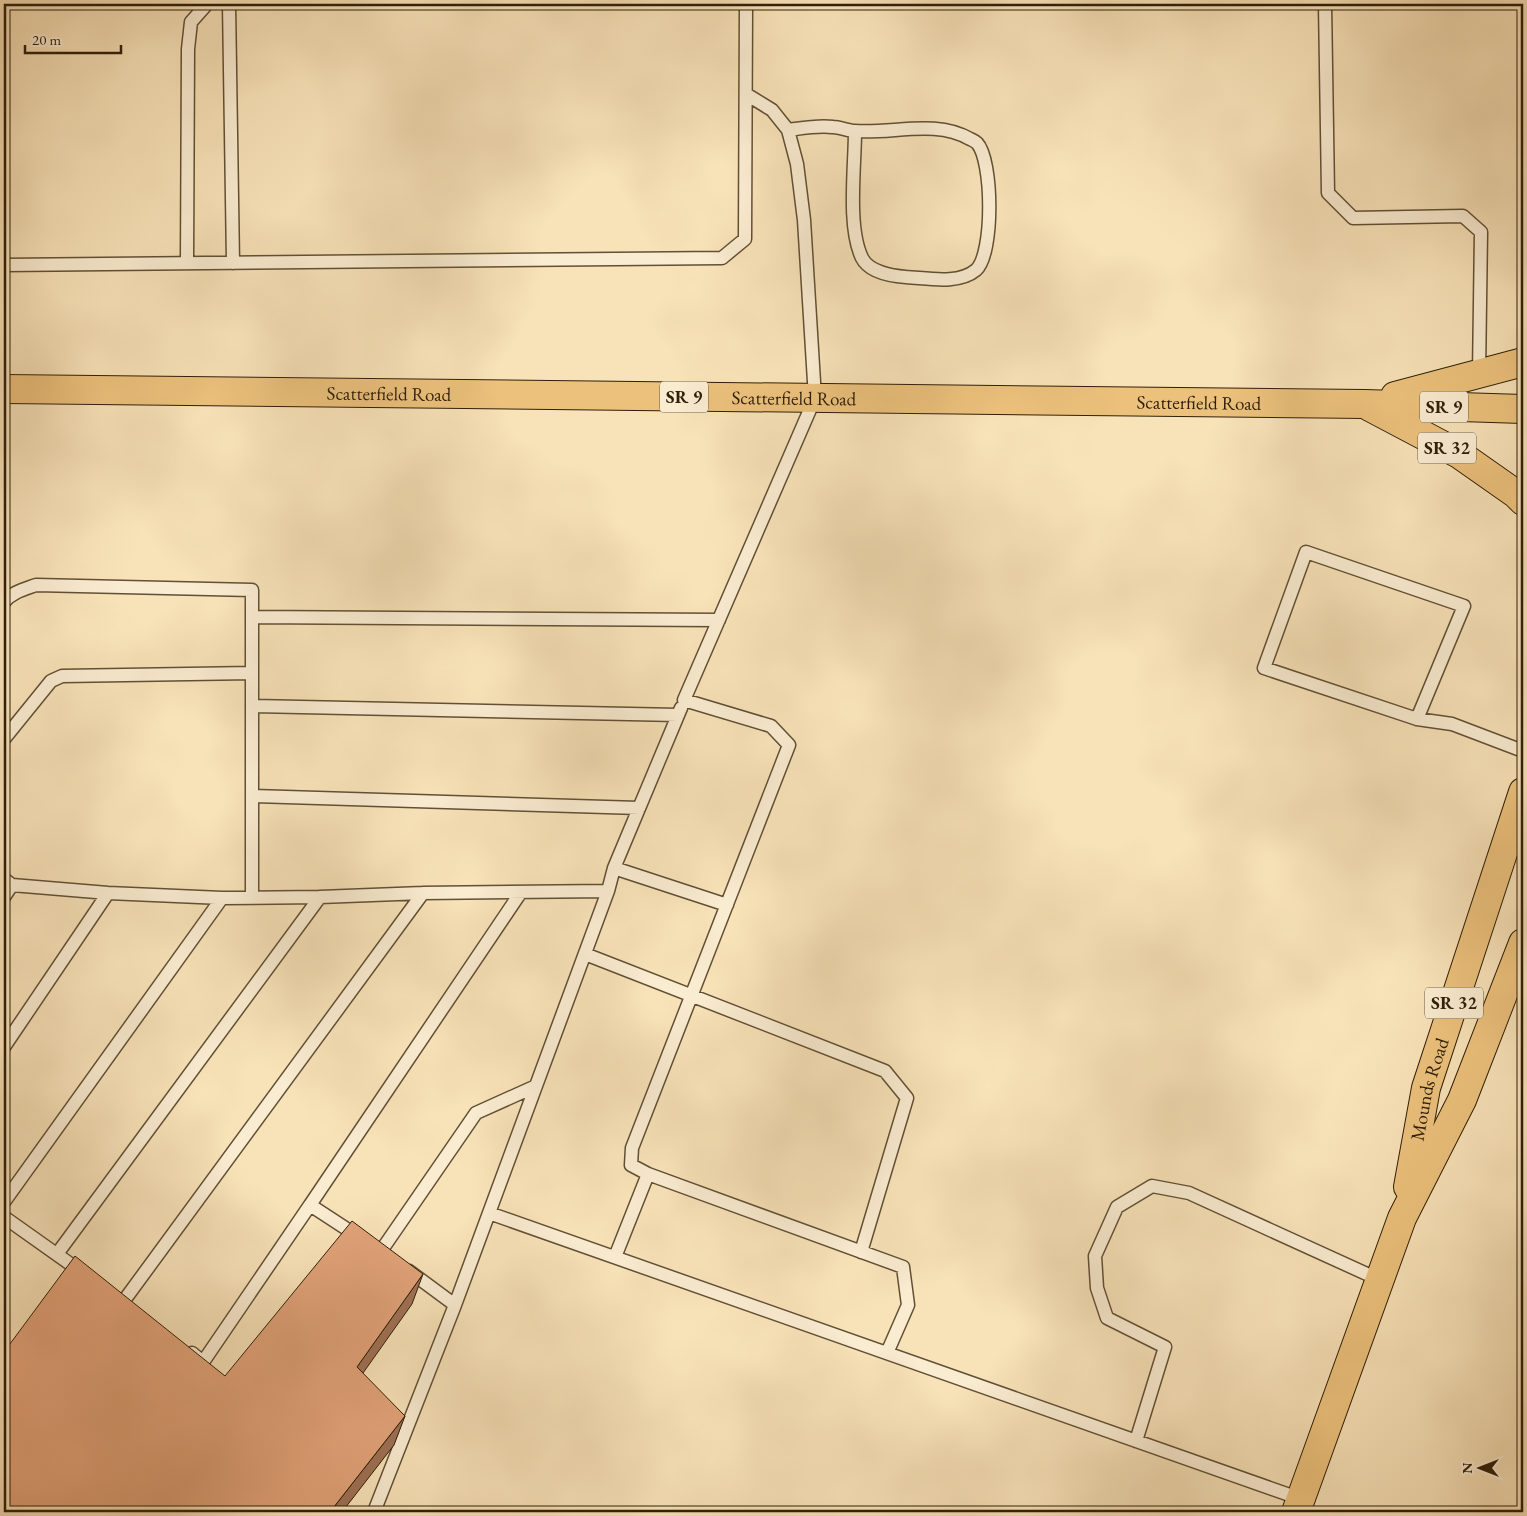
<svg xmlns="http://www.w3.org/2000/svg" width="1527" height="1516" font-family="'EB Garamond',serif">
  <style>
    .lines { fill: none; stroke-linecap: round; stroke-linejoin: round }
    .lane-casing { stroke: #615035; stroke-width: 15 }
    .primary-casing { stroke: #2f1f09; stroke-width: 30 }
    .lane { stroke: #faecd1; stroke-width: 12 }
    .primary { stroke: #ecc17c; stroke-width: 28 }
    .shaded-wall { fill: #9e7154; stroke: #2f1f09 }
    .building { fill: #e1a278; stroke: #2f1f09 }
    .labels { text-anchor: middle; stroke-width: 4; stroke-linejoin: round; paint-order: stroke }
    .shield { fill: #faecd1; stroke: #6c5c45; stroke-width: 1 }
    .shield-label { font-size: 18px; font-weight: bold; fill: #2f1f09 }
    .street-label { font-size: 19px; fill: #2f1f09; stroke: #faecd1 }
  </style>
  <rect width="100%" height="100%" fill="#f8e2b8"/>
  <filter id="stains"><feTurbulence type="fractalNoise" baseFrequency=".004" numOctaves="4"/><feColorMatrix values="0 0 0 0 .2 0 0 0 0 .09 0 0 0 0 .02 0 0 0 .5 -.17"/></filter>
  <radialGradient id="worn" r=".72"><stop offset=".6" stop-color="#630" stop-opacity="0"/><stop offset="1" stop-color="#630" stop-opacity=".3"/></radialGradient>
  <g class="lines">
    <g class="lane-casing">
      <path id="lane" d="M229,4L233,263
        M1325,4L1328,193L1353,218L1463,216L1481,232L1479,374
        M788,130C803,128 818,125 833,127C840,127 848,131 855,131C893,134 936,119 970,139C972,140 975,141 977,143C993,160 994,254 976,270C958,285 927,278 906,277C892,276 869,272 862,258C847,227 855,167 855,131
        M187,263L188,49L191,22L207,4
        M4,265L722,258L745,239L746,4
        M4,602C12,592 25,589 36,585L252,590V897
        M252,617L719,620
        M252,706L678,715
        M1417,719L1464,606L1306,552L1264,668L1417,719L1452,724L1523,751
        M4,739L51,681L62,676L252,673
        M252,796L639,808
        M614,868L727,905
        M4,879L12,885L108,893L222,898L320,897L423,893L608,891L455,1305L409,1271
        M608,891L614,868L681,708
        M4,897L12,885
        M585,954L885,1071L907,1098L861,1252
        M4,1047L108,893
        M648,1174L631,1165L632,1148L789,745L771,726L684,700L815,398L804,220L797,164L788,130L772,110L746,94
        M4,1202L222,898
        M310,1205L521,892
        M489,1213L1301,1499
        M4,1217L83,1273
        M381,1251L476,1113L536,1086
        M57,1254L320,897
        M615,1257L648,1174L903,1267L908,1305L887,1353
        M123,1302L423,893
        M192,1353L203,1362L310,1205L359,1237
        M1136,1441L1165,1347L1107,1318L1097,1288L1095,1256L1117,1207L1152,1186L1189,1193L1380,1280
        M374,1512L455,1305"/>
    </g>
    <g class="primary-casing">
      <g id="primary">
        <path id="s1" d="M4,389L1365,404L1523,409"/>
        <path d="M1395,396L1523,362"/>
        <path d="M1370,407L1459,454L1516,494L1523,501"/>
        <path id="s2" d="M1408,1187L1426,1088L1523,792"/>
        <path d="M1296,1512L1402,1218L1462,1100L1523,943"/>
      </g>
    </g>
    <use href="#lane" class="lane"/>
    <use href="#primary" class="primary"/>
  </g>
  <path class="shaded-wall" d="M423,1274L412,1304L346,1397L357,1367Z
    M405,1416L394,1445L342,1512H330Z"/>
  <path class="building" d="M352,1221L423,1274L357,1367L405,1416L330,1512H4V1352L75,1256L225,1376Z"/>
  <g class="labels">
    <g class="shield">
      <rect x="660" y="381.5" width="48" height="31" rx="4"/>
      <rect x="1420" y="391.5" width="48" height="31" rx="4"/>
      <rect x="1418" y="432.5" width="58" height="31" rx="4"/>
      <rect x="1425" y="987.5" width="58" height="31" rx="4"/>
    </g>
    <g class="shield-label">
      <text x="684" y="403">SR 9</text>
      <text x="1444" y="413">SR 9</text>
      <text x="1447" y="454">SR 32</text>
      <text x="1454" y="1009">SR 32</text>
    </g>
    <g class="street-label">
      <text dy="7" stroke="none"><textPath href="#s1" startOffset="385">Scatterfield Road</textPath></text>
      <text dy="7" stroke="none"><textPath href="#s1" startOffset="790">Scatterfield Road</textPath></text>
      <text dy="7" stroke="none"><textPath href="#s1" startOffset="1195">Scatterfield Road</textPath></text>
      <text dy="7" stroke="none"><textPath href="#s2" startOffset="100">Mounds Road</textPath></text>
    </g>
  </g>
  <rect width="1527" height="1516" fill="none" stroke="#f8e2b8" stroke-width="20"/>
  <rect x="5" y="5" width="1517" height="1506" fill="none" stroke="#2f1f09" stroke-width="2.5"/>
  <rect x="10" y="10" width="1507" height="1496" fill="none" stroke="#2f1f09"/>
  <g transform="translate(1480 1468) rotate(270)" stroke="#faecd1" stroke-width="4" paint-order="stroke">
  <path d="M0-4L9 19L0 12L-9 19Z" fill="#2f1f09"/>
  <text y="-8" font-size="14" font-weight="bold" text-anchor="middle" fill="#2f1f09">N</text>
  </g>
  <path d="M25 45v8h96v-8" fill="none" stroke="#2f1f09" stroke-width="2.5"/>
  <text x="32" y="45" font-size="15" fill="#2f1f09" stroke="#faecd1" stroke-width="4" paint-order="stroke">20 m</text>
  <rect width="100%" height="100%" filter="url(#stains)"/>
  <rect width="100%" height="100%" fill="url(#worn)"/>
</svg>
